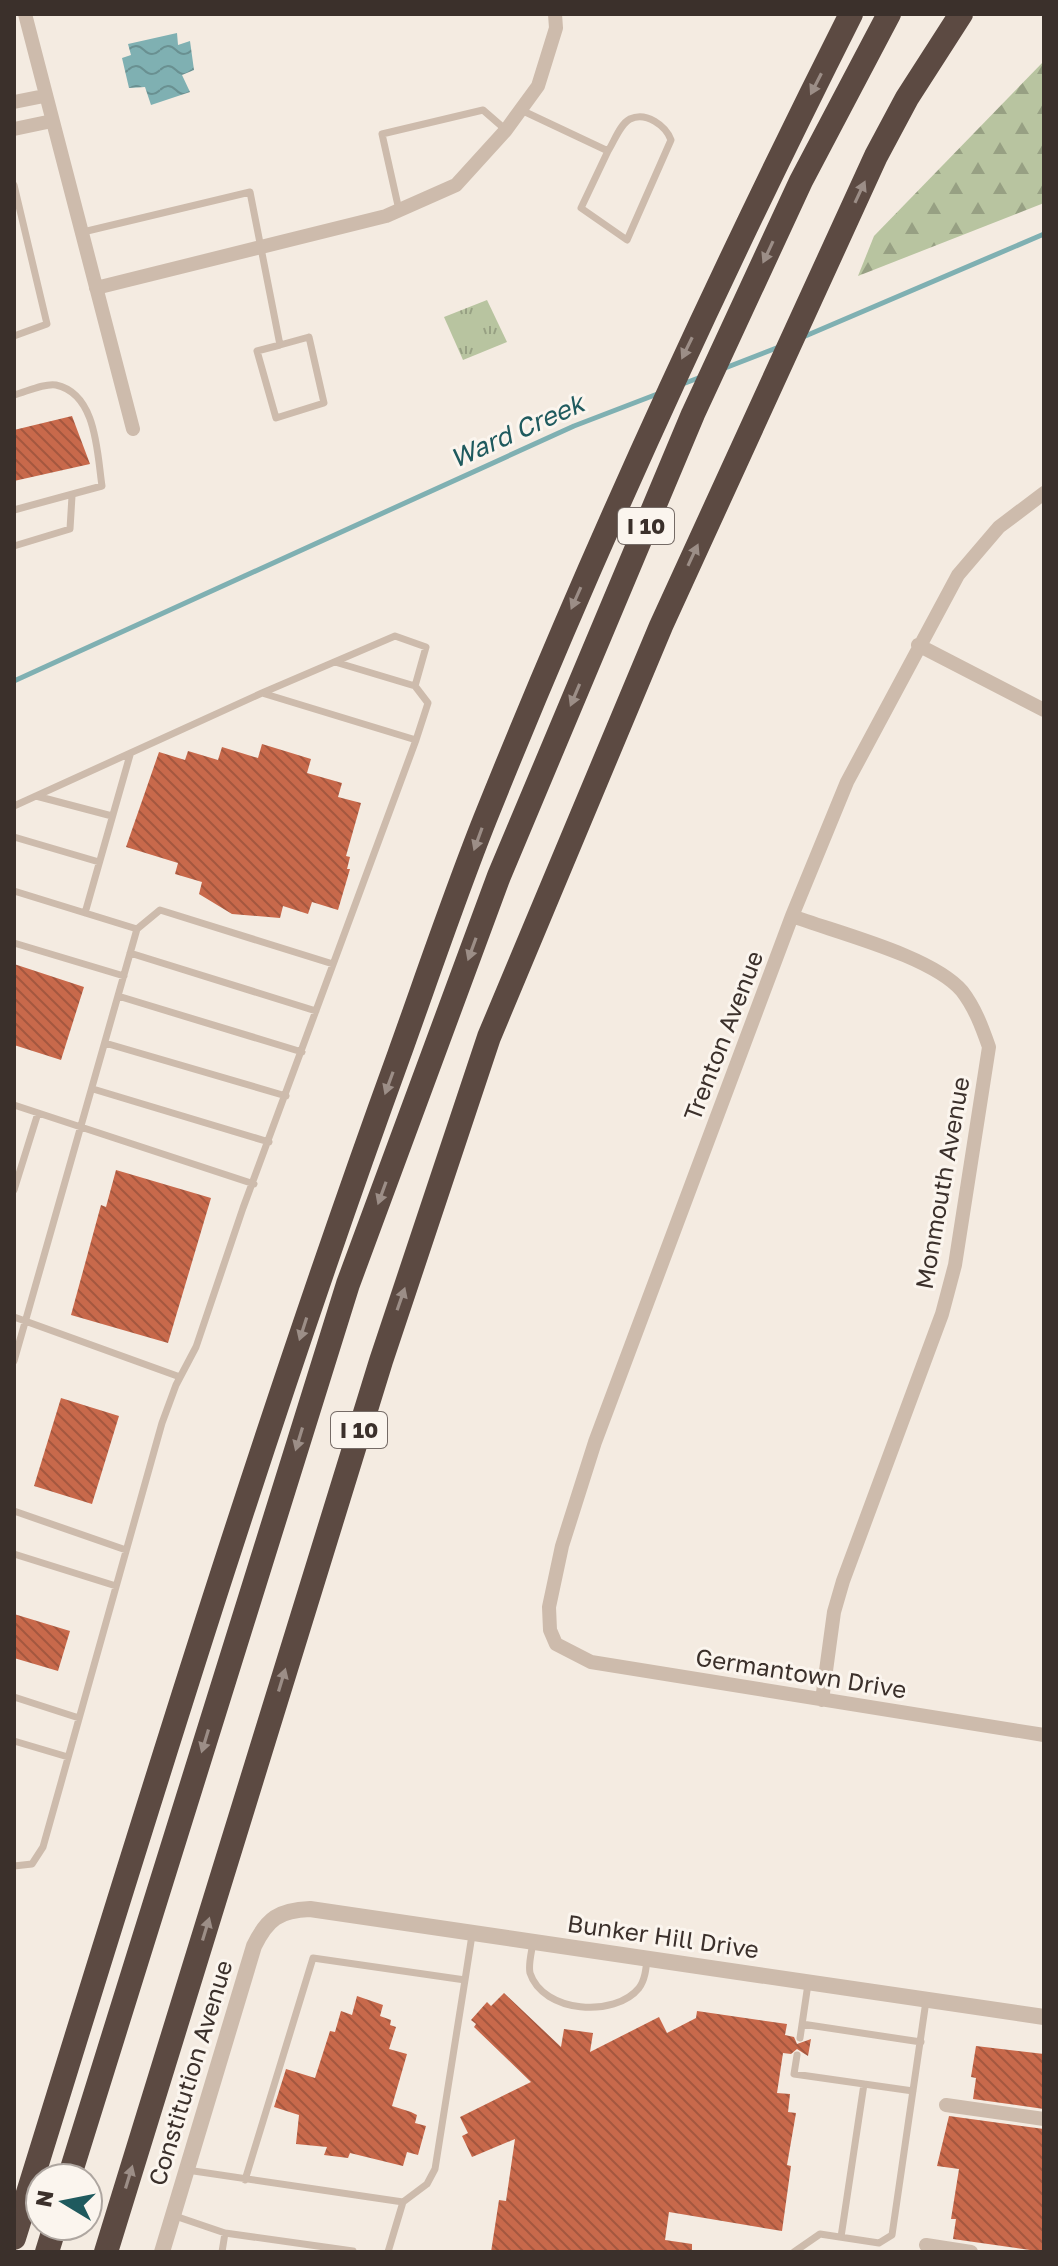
<svg xmlns="http://www.w3.org/2000/svg" width="1058" height="2266" font-family="'Golos Text',sans-serif">
  <style>
    .grass { fill: url(#grass-tufts) }
    .forest { fill: url(#forest-firs) }
    .water { fill: url(#water-waves) }
    .lines { fill: none; stroke-linecap: round; stroke-linejoin: round }
    .stream { stroke: #7fb0b2; stroke-width: 5 }
    .building { fill: url(#building-back-hatch) }
    .service { stroke: #cdbbac; stroke-width: 7 }
    .minor { stroke: #cdbbac; stroke-width: 14 }
    .tertiary { stroke: #cdbbac; stroke-width: 16 }
    .motorway { stroke: #5c4a42; stroke-width: 24 }
    .oneway { fill: #9c8e87 }
    .labels { text-anchor: middle; stroke-width: 6; stroke-linejoin: round; paint-order: stroke }
    .shield { fill: #fbf5ee; stroke: #756b66; stroke-width: 2 }
    .shield-label { font-size: 22px; font-weight: bold; fill: #3b302b }
    .street-label { font-size: 24px; fill: #3b302b; stroke: #fbf5ee }
    .water-label { font-size: 26px; font-style: italic; fill: #1f5a5e; stroke: #fbf5ee }
  </style>
  <defs>
    <pattern id="grass-tufts" width="24" height="20" patternUnits="userSpaceOnUse" patternTransform="scale(2)"><rect width="24" height="20" fill="#b8c4a0"/><path d="M3 7l-1-3M5 7V3M7 7l1-3M15 17l-1-3M17 17v-4M19 17l1-3" fill="none" stroke="#97a083"/></pattern>
    <pattern id="forest-firs" width="22" height="20" patternUnits="userSpaceOnUse" patternTransform="scale(2)"><rect width="22" height="20" fill="#b8c4a0"/><path d="M5 1l3.5 6h-7zM16 11l3.5 6h-7z" fill="#97a083"/></pattern>
    <pattern id="water-waves" width="16" height="10" patternUnits="userSpaceOnUse" patternTransform="scale(2)"><rect width="16" height="10" fill="#7fb0b2"/><path d="M0 5q4-4 8 0t8 0" fill="none" stroke="#699091"/></pattern>
    <pattern id="building-back-hatch" width="6" height="6" patternUnits="userSpaceOnUse" patternTransform="scale(2)"><rect width="6" height="6" fill="#c8694b"/><path d="M-1 5l2 2M0 0l6 6M5-1l2 2" fill="none" stroke="#a4573f"/></pattern>
  </defs>
  <rect width="100%" height="100%" fill="#f4ebe1"/>
  <path class="grass" d="M487,300L507,342L463,360L444,317Z"/>
  <path class="forest" d="M1044,61V203L858,276L874,236Z"/>
  <path class="water" d="M177,33L178,45L190,41L194,70L182,75L190,92L151,105L145,87L129,88L122,58L131,55L128,44Z"/>
  <g class="lines">
    <path class="stream" d="M803,337L1044,234
      M725,368L779,347
      M680,385L701,377
      M14,681L574,426L660,393"/>
  </g>
  <path class="building" d="M72,416L90,464L14,481V430Z
    M262,744L311,759L307,773L342,783L338,797L361,803L346,856L350,857L347,869H350L338,910L312,902L308,914L283,906L280,918L232,914L199,894L202,882L175,874L178,863L126,847L159,752L185,760L188,751L218,760L222,747L258,758Z
    M14,964L84,987L61,1060L14,1045Z
    M116,1170L211,1198L168,1343L71,1315L101,1205L106,1207Z
    M61,1398L119,1416L92,1504L34,1486Z
    M14,1614L70,1631L58,1671L14,1658Z
    M504,1993L561,2047L564,2029L593,2033L590,2052L659,2017L667,2033L696,2018L697,2011L787,2024L785,2035L794,2037L797,2044L811,2039L808,2056L797,2049L791,2054L783,2053L777,2093L790,2094L788,2112L796,2113L787,2165L791,2166L782,2231L669,2212L665,2240L692,2244V2252H491L499,2200L506,2201L515,2139L472,2157L462,2136L468,2133L460,2117L531,2082L474,2027L476,2024L471,2020L487,2002L491,2006Z
    M357,1996L383,2005L380,2016L391,2020L390,2025L396,2027L389,2049L407,2054L392,2106L411,2112L417,2115L415,2123L426,2126L418,2155L407,2152L403,2166L350,2153L348,2158L324,2155L327,2147L296,2144L299,2115L274,2107L286,2069L315,2078L330,2031L335,2032L341,2011L352,2015Z
    M976,2046L1044,2054V2109L973,2099L976,2078L971,2077Z
    M949,2116L1044,2129V2252L953,2239L956,2219H951L959,2169L937,2166Z"/>
  <g class="lines">
    <path class="service" d="M521,110L608,151L581,208L627,240L671,140C666,126 646,111 630,119C620,124 614,142 608,151
      M14,185L47,324L14,336
      M399,210L382,134L483,110L506,130
      M83,232L250,192L280,345L257,351L276,418L324,403L309,337L280,345
      M14,395C26,392 44,383 56,385C97,394 97,453 102,486L14,510
      M14,546L70,529L72,496
      M335,662L415,686
      M262,693L395,636L426,647L415,686L428,703L416,740
      M36,796L112,816
      M14,806L262,693L416,740L243,1208L196,1347L176,1385L162,1423L43,1847L32,1864L14,1866
      M14,837L99,862
      M14,891L137,929
      M85,913L130,755
      M14,943L124,976
      M130,953L316,1011
      M118,996L302,1052
      M105,1043L286,1096
      M93,1089L269,1142
      M14,1105L254,1184
      M14,1190L38,1113
      M14,1317L180,1377
      M14,1361L137,929L160,910L333,964
      M14,1511L126,1550
      M14,1554L116,1586
      M14,1697L79,1718
      M14,1741L68,1757
      M533,1942C532,1951 528,1964 530,1973C543,2013 615,2018 639,1988C645,1980 646,1969 647,1959
      M465,1980L472,1935
      M802,2024L921,2042
      M800,2038L808,1984
      M797,2055L794,2074L913,2091
      M187,2170L403,2202L388,2252
      M245,2180L313,1958L465,1980L435,2169L427,2184L403,2202
      M175,2216L225,2233L353,2251
      M841,2237L864,2084
      M222,2252L225,2233
      M794,2252L820,2234L879,2243L892,2235L926,2001"/>
    <path class="minor" d="M25,14L133,429
      M14,102L44,96
      M14,129L52,121
      M96,288L386,216L456,185L506,130L538,86L556,28L555,14
      M1044,493L999,527L958,575L847,782L792,916L595,1442L562,1546L549,1607L550,1630L556,1644L591,1662L1044,1735
      M918,645L1044,710
      M792,916C838,933 932,956 962,991C975,1008 982,1027 989,1047L955,1265L942,1314L843,1581L834,1612L822,1700
      M946,2105L1044,2119
      M926,2245L971,2252"/>
    <path class="tertiary" d="M162,2252L254,1946C267,1919 279,1910 310,1909L1044,2017"/>
    <path class="motorway" d="M69,2178L348,1284L499,876L693,414L801,181L889,14
      M14,2238C137,1842 257,1445 399,1055C427,977 454,897 485,819C595,545 718,278 851,14
      M47,2252L55,2226
      M106,2252L381,1361L489,1037L661,626L876,156L907,98L961,14"/>
  </g>
  <defs><path id="oneway-solid" d="M-6-.8H1V-3.2L6.5 0L1 3.2V.8H-6Z" transform="scale(2)"/></defs>
  <g class="oneway">
    <use href="#oneway-solid" transform="translate(816 84) rotate(117)"/>
    <use href="#oneway-solid" transform="translate(860 192) rotate(-65)"/>
    <use href="#oneway-solid" transform="translate(768 252) rotate(115)"/>
    <use href="#oneway-solid" transform="translate(687 348) rotate(116)"/>
    <use href="#oneway-solid" transform="translate(693 555) rotate(-65)"/>
    <use href="#oneway-solid" transform="translate(576 598) rotate(114)"/>
    <use href="#oneway-solid" transform="translate(575 695) rotate(113)"/>
    <use href="#oneway-solid" transform="translate(478 839) rotate(110)"/>
    <use href="#oneway-solid" transform="translate(472 949) rotate(110)"/>
    <use href="#oneway-solid" transform="translate(389 1083) rotate(110)"/>
    <use href="#oneway-solid" transform="translate(382 1193) rotate(110)"/>
    <use href="#oneway-solid" transform="translate(401 1299) rotate(-71)"/>
    <use href="#oneway-solid" transform="translate(303 1329) rotate(108)"/>
    <use href="#oneway-solid" transform="translate(299 1439) rotate(107)"/>
    <use href="#oneway-solid" transform="translate(282 1680) rotate(-73)"/>
    <use href="#oneway-solid" transform="translate(205 1741) rotate(107)"/>
    <use href="#oneway-solid" transform="translate(206 1929) rotate(-73)"/>
    <use href="#oneway-solid" transform="translate(129 2177) rotate(-73)"/>
  </g>
  <g class="labels">
    <g class="shield">
      <rect x="618" y="508" width="56" height="36" rx="6"/>
      <rect x="331" y="1412" width="56" height="36" rx="6"/>
    </g>
    <g class="shield-label">
      <text x="646" y="534">I 10</text>
      <text x="359" y="1438">I 10</text>
    </g>
    <g class="street-label">
      <text transform="translate(724 1036) rotate(-69)" y="8">Trenton Avenue</text>
      <text transform="translate(943 1183) rotate(-80)" y="8">Monmouth Avenue</text>
      <text transform="translate(801 1674) rotate(9)" y="8">Germantown Drive</text>
      <text transform="translate(663 1937) rotate(8)" y="8">Bunker Hill Drive</text>
      <text transform="translate(191 2073) rotate(-73)" y="8">Constitution Avenue</text>
    </g>
    <g class="water-label">
      <text transform="translate(517 431) rotate(-24)" y="9">Ward Creek</text>
    </g>
  </g>
  <rect width="1058" height="2266" fill="none" stroke="#3b302b" stroke-width="32"/>
  <g transform="translate(64 2202) rotate(280)"><circle r="38" fill="#fbf5ee" stroke="#aea6a0" stroke-width="2"/>
  <path d="M0-6L14 30L0 20L-14 30Z" fill="#1f5a5e"/>
  <text y="-12" font-size="22" font-weight="bold" text-anchor="middle" fill="#3b302b">N</text>
  </g>
</svg>
